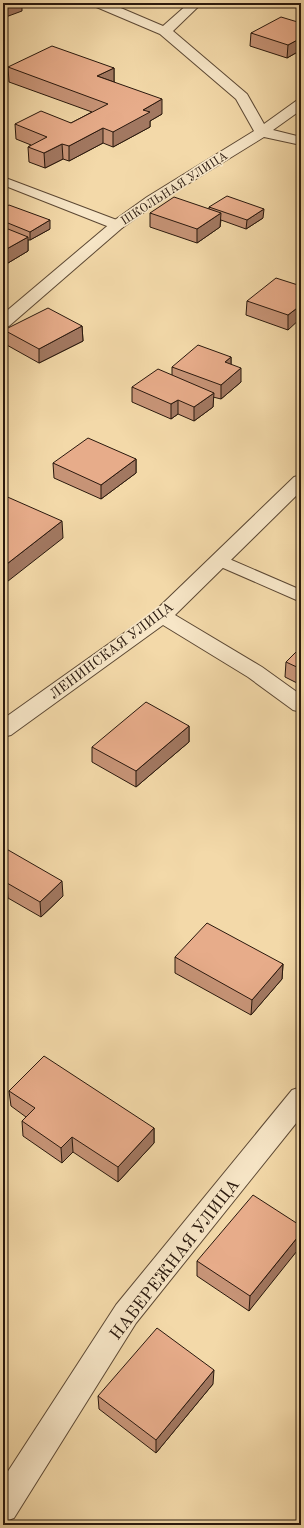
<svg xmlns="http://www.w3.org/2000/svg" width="304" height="1528" font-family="'Old Standard TT',serif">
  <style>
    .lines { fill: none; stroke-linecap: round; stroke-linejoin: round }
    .service-casing { stroke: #5c4834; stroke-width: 2 }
    .minor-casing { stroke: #5c4834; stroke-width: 2 }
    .service { fill: #f7e6c7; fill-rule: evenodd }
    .minor { fill: #f7e6c7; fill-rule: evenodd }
    .wall { fill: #c79477; stroke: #29180d }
    .shaded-wall { fill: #a27861; stroke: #29180d }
    .building { fill: #e7ac8a; stroke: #29180d }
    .labels { text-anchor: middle; stroke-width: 3.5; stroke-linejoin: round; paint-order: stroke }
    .far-street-label { font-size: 12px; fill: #29180d; stroke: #f7e6c7 }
    .street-label { font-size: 14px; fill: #29180d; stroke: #f7e6c7 }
    .near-street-label { font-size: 17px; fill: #29180d; stroke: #f7e6c7 }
  </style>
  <rect width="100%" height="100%" fill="#f3d9a9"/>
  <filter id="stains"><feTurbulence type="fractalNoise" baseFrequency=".005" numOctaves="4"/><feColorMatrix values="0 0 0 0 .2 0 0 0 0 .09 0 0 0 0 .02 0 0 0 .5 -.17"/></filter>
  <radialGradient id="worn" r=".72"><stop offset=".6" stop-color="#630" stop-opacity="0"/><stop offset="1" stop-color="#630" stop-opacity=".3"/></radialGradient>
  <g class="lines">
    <g class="service-casing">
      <path id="service" d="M3,177L122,222L124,225L122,228H112L3,185Z
        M220,555L301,590V602L214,564L212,560L214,556Z"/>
    </g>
    <g class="minor-casing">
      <path id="minor" d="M92,3H109L163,26L189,3H202L173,31L247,94L264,124L296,101L301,100V110L273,130L301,137V145L264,137L157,203L122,228L9,326L3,327V314L112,222L147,197L254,131L236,99L160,34L94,6Z
        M301,475V491L175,615L262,667L301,695V712L293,710L248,677L163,625L11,735L3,737V719L155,611L294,477Z
        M301,1087V1117L136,1323L14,1518L3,1522V1479L116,1305L292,1090Z"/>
    </g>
    <use href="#service" class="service"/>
    <use href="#minor" class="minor"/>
  </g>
  <path class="wall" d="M248,3H261L257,6Z
    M301,23V50L287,58L250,46L251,33Z
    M8,67L114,68V82L162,114L150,121V127L113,147L103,143L69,161L63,159L45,168L29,162L28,147L31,145L16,139L15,124L71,123L92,112L9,82Z
    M209,207L263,218L246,229L221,220L220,227L197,243L150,227V213L209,209Z
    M3,208L50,229L30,240H28V251L3,266Z
    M301,286L288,330L246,315L247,301Z
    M82,326L83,341L39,363L5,344L4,330Z
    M231,357V364L241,382L221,399L213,397V407L194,421L178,414L171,419L132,402V387L172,375V367Z
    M136,459V473L101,499L54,478L53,463Z
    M301,647V685L285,677L286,662Z
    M189,726V742L136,787L92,762V747Z
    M3,847L63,896L41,917L8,898L3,903Z
    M175,957L283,964L282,979L251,1015L175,973Z
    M9,1091L154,1128V1143L118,1182L73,1152L62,1163L23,1136L22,1121L26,1117L11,1106Z
    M301,1226L249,1311L197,1276V1261Z
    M213,1384L156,1453L99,1409L98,1396Z"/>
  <path class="shaded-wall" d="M6,3H22V11L3,18V4Z
    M257,3H261L257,6Z
    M301,38V50L287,58L288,45Z
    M114,68V82L97,76Z
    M162,99V114L150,121V127L113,147V132L143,110Z
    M103,128V143L69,161V146Z
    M62,144L63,159L45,168L44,153Z
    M264,209L263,218L246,229L247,220Z
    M221,213L220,227L197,243V229Z
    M50,220V229L30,240V232Z
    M28,237V251L3,266V251Z
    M301,305V318L288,330V315Z
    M82,326L83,341L39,363V349Z
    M231,357V371L225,362Z
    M241,368V382L221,399V385Z
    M214,393L213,407L194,421V407Z
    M178,400V414L171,419V404Z
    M136,459V473L101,499V485Z
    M62,521L63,538L3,585V567Z
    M4,608L5,623L3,624V609Z
    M189,726V742L136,787V771Z
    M62,881L63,896L41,917L40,902Z
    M7,883L8,898L3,903V886Z
    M283,964L282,979L251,1015L252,1000Z
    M154,1128V1143L118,1182V1167Z
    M72,1137L73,1152L62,1163L61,1148Z
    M301,1233V1246L249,1311L250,1296Z
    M214,1370L213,1384L156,1453V1440Z"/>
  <path class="building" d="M281,17L301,23V38L288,45L251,33Z
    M52,46L114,68L97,76L162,99L143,110L150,112L113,132L103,128L69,146L62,144L44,153L28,147L47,137L15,124L41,111L71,123L108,104L8,67Z
    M227,196L264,209L247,220L209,207Z
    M174,197L221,213L197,229L150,213Z
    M9,205L50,220L30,232L3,221V208Z
    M3,227L28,237L3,251Z
    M276,278L301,286V305L288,315L247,301Z
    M48,308L82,326L39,349L4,330Z
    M198,345L231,357L225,362L241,368L221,385L172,367Z
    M158,369L214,393L194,407L178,400L171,404L132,387Z
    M88,438L136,459L101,485L53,463Z
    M3,495L62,521L3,567Z
    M301,647V669L286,662Z
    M146,702L189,726L136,771L92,747Z
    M3,847L62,881L40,902L7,883L3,886Z
    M207,923L283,964L252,1000L175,957Z
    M44,1056L154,1128L118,1167L72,1137L61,1148L22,1121L35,1108L9,1091Z
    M253,1195L301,1226V1233L250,1296L197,1261Z
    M157,1328L214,1370L156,1440L98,1396Z"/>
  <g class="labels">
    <g class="far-street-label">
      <text transform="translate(174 188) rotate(-33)" y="4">ШКОЛЬНАЯ УЛИЦА</text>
    </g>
    <g class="street-label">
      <text transform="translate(111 650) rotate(-37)" y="5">ЛЕНИНСКАЯ УЛИЦА</text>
    </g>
    <g class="near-street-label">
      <text transform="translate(174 1259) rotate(-52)" y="6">НАБЕРЕЖНАЯ УЛИЦА</text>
    </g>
  </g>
  <rect width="304" height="1528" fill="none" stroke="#f3d9a9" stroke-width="16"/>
  <rect x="4" y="4" width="296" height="1520" fill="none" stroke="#29180d" stroke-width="2"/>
  <rect x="8" y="8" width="288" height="1512" fill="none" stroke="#29180d"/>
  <rect width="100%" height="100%" filter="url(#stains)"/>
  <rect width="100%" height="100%" fill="url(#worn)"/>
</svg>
